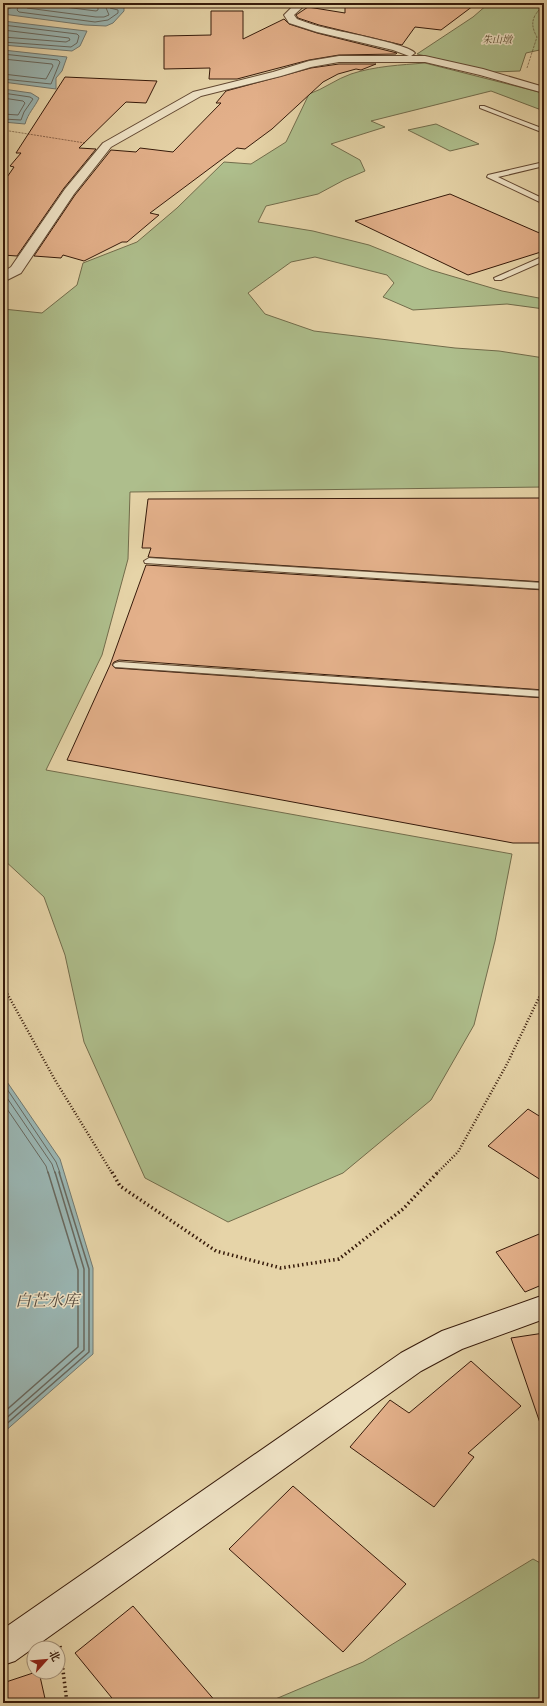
<svg xmlns="http://www.w3.org/2000/svg" width="547" height="1706" font-family="'Old Standard TT','Noto Serif SC',serif">
  <style>
    .green { fill: #aebe8c; stroke: #726c4b }
    .water { fill: #9ab6b3; stroke: #72786f }
    .lines { fill: none; stroke-linecap: round; stroke-linejoin: round }
    .shore-far1 { stroke: #68685e; stroke-width: 1 }
    .shore { stroke: #68685e; stroke-width: 1.5 }
    .building { fill: #e3b08a; stroke: #361a0a }
    .lane-casing { stroke: #624832; stroke-width: 2 }
    .street-casing { stroke: #624832; stroke-width: 2 }
    .secondary-casing { stroke: #361a0a; stroke-width: 2 }
    .path-far2 { stroke: #361a0a; stroke-width: 1; stroke-dasharray: 0.5 1; stroke-linecap: butt }
    .path-far1 { stroke: #361a0a; stroke-width: 2.5; stroke-dasharray: 1 2; stroke-linecap: butt }
    .path { stroke: #361a0a; stroke-width: 3.5; stroke-dasharray: 1.5 3; stroke-linecap: butt }
    .lane { fill: #efe3c6; fill-rule: evenodd }
    .street { fill: #efe3c6; fill-rule: evenodd }
    .secondary { fill: #efe3c6; fill-rule: evenodd }
    .labels { text-anchor: middle; stroke-width: 3; stroke-linejoin: round; paint-order: stroke }
    .far-park-label { font-size: 10px; font-style: italic; fill: #5a4b31; stroke: #efe3c6 }
    .near-water-label { font-size: 16px; font-style: italic; fill: #54493d; stroke: #efe3c6 }
  </style>
  <rect width="100%" height="100%" fill="#e6d4a8"/>
  <filter id="stains"><feTurbulence type="fractalNoise" baseFrequency=".005" numOctaves="4"/><feColorMatrix values="0 0 0 0 .2 0 0 0 0 .09 0 0 0 0 .02 0 0 0 .5 -.17"/></filter>
  <radialGradient id="worn" r=".72"><stop offset=".6" stop-color="#630" stop-opacity="0"/><stop offset="1" stop-color="#630" stop-opacity=".3"/></radialGradient>
  <path class="green" d="M486,3H544V49L526,53L520,71L494,72L417,54L473,17L488,4Z
    M425,63L539,92L544,95V111L491,91L371,121L385,127L331,144L360,160L365,171L344,180L318,194L266,206L258,222L313,231L369,245L431,270L502,291L544,299V309L507,304L413,310L383,297L394,283L387,275L315,257L291,262L248,293L265,314L314,331L455,348L499,351L544,358V487L130,492L128,559L102,655L46,770L512,854L495,941L474,1025L431,1100L343,1173L228,1222L145,1178L84,1042L65,955L44,897L3,859V309L42,313L77,285L83,263L137,242L177,208L224,162L251,164L286,142L309,94C324,89 336,79 351,74C375,66 401,65 425,63Z
    M436,124L479,144L450,151L408,130Z
    M533,1559L544,1565V1703H266L363,1662Z"/>
  <path class="water" d="M23,3H103L124,6V11L113,23L106,26L85,25L3,14V11Z
    M3,21L86,31H87L80,46L72,51L3,45Z
    M3,50L67,57L62,71L56,78V89L3,82Z
    M3,89L31,93L39,98C35,107 28,113 25,124L3,122Z
    M3,1076L60,1159L93,1268V1354L3,1433Z"/>
  <g class="lines">
    <path class="shore-far1" d="M20,3L17,10L19,12L95,22L108,20L118,13V10L110,8L109,3
      M26,3L27,8L96,17H104L109,15L104,3
      M33,3L96,11L98,10V3
      M3,25L77,34L79,36L77,43L71,47L3,42
      M3,30L69,38L70,40L66,42L3,37
      M3,54L58,60L60,62L51,84L3,79
      M3,59L52,64L53,66L46,79L3,74
      M3,93L30,97L33,99L24,112L21,120L3,119
      M3,98L23,101L25,103L18,115L3,114
      M3,1083L56,1162L60,1173
      M3,1092L52,1164L55,1173
      M3,1103L46,1166L48,1173"/>
    <path class="shore" d="M3,1413L78,1347V1270L48,1172
      M3,1421L84,1350V1269L55,1172
      M3,1427L89,1352V1269L59,1172"/>
  </g>
  <path class="building" d="M345,3H477L441,30L415,27L402,45L319,25L298,18L296,15L308,7L345,13Z
    M211,11H243V39L284,19L289,24L317,33L397,53L396,54L339,55L309,60L237,79H209L210,68L164,69V36L211,35Z
    M339,64H376L361,70L356,69L338,74L323,82L272,129L245,149L237,148L150,213L159,215L127,242H122L84,261L63,255L61,258L34,256L75,195L111,150L136,152L140,148L173,152L221,103H216L226,91L311,68Z
    M65,77L157,81L146,103L126,102L79,148L96,149L64,188L17,256L3,255V183L14,167L10,166L21,153H16Z
    M450,194L544,235V251L468,275L355,221Z
    M544,498V582L148,557L151,548H142L148,499Z
    M146,565L544,590V690L119,660L114,662L112,665L115,668L544,698V843H513L67,760L110,665Z
    M528,1109L544,1119V1182L488,1146Z
    M544,1232V1284L525,1292L496,1252Z
    M544,1333V1423H540L511,1338Z
    M471,1361L521,1406L468,1453L474,1457L434,1507L350,1447L390,1400L409,1413Z
    M293,1486L406,1584L343,1652L229,1549Z
    M133,1606L217,1703H116L75,1653Z
    M36,1672H39L46,1703H3V1683Z"/>
  <g class="lines">
    <g class="lane-casing">
      <path id="lane" d="M480,106H484L544,129V133L480,108Z
        M544,162V166L498,177L544,199V204L487,177L488,175Z
        M544,256V261L501,280H495L494,278Z
        M149,558L544,583V589L145,563L144,561Z
        M119,662L544,691V697L115,667L113,665L115,663Z"/>
    </g>
    <g class="street-casing">
      <path id="street" d="M296,3H307L294,15L297,19C306,22 316,26 326,28C341,32 408,44 415,53L411,56H425L483,69L544,87V93L480,75L425,62H339L311,67L281,76L201,96L111,147L74,194L21,273L3,282V272L11,267L65,189L103,143L193,92L273,72L309,61L339,56H409L393,50L317,32L289,23L284,15Z"/>
    </g>
    <g class="secondary-casing">
      <path id="secondary" d="M544,1295V1319L462,1349L421,1371L15,1661L3,1665V1629L401,1353L442,1331Z"/>
    </g>
    <path class="path-far2" d="M527,68L537,37C529,23 533,15 544,5
      M3,130L85,143"/>
    <path class="path-far1" d="M3,986L55,1080L112,1173
      M437,1173L458,1152L507,1064L544,987"/>
    <path class="path" d="M112,1172L120,1186L216,1251L281,1268L339,1259L403,1209L438,1172
      M60,1646L67,1703"/>
    <use href="#lane" class="lane"/>
    <use href="#street" class="street"/>
    <use href="#secondary" class="secondary"/>
  </g>
  <g class="labels">
    <g class="far-park-label">
      <text x="497" y="43">朱山墩</text>
    </g>
    <g class="near-water-label">
      <text x="47" y="1306">白芒水库</text>
    </g>
  </g>
  <rect width="547" height="1706" fill="none" stroke="#e6d4a8" stroke-width="16"/>
  <rect x="4" y="4" width="539" height="1698" fill="none" stroke="#361a0a" stroke-width="2"/>
  <rect x="8" y="8" width="531" height="1690" fill="none" stroke="#361a0a"/>
  <g transform="translate(46 1660) rotate(63)"><circle r="19" fill="#efe3c6" stroke="#a5937b"/>
  <path d="M0-3L7 15L0 10L-7 15Z" fill="#8f2418"/>
  <text y="-6" font-size="11" font-weight="bold" text-anchor="middle" fill="#361a0a">北</text>
  </g>
  <rect width="100%" height="100%" filter="url(#stains)"/>
  <rect width="100%" height="100%" fill="url(#worn)"/>
</svg>
